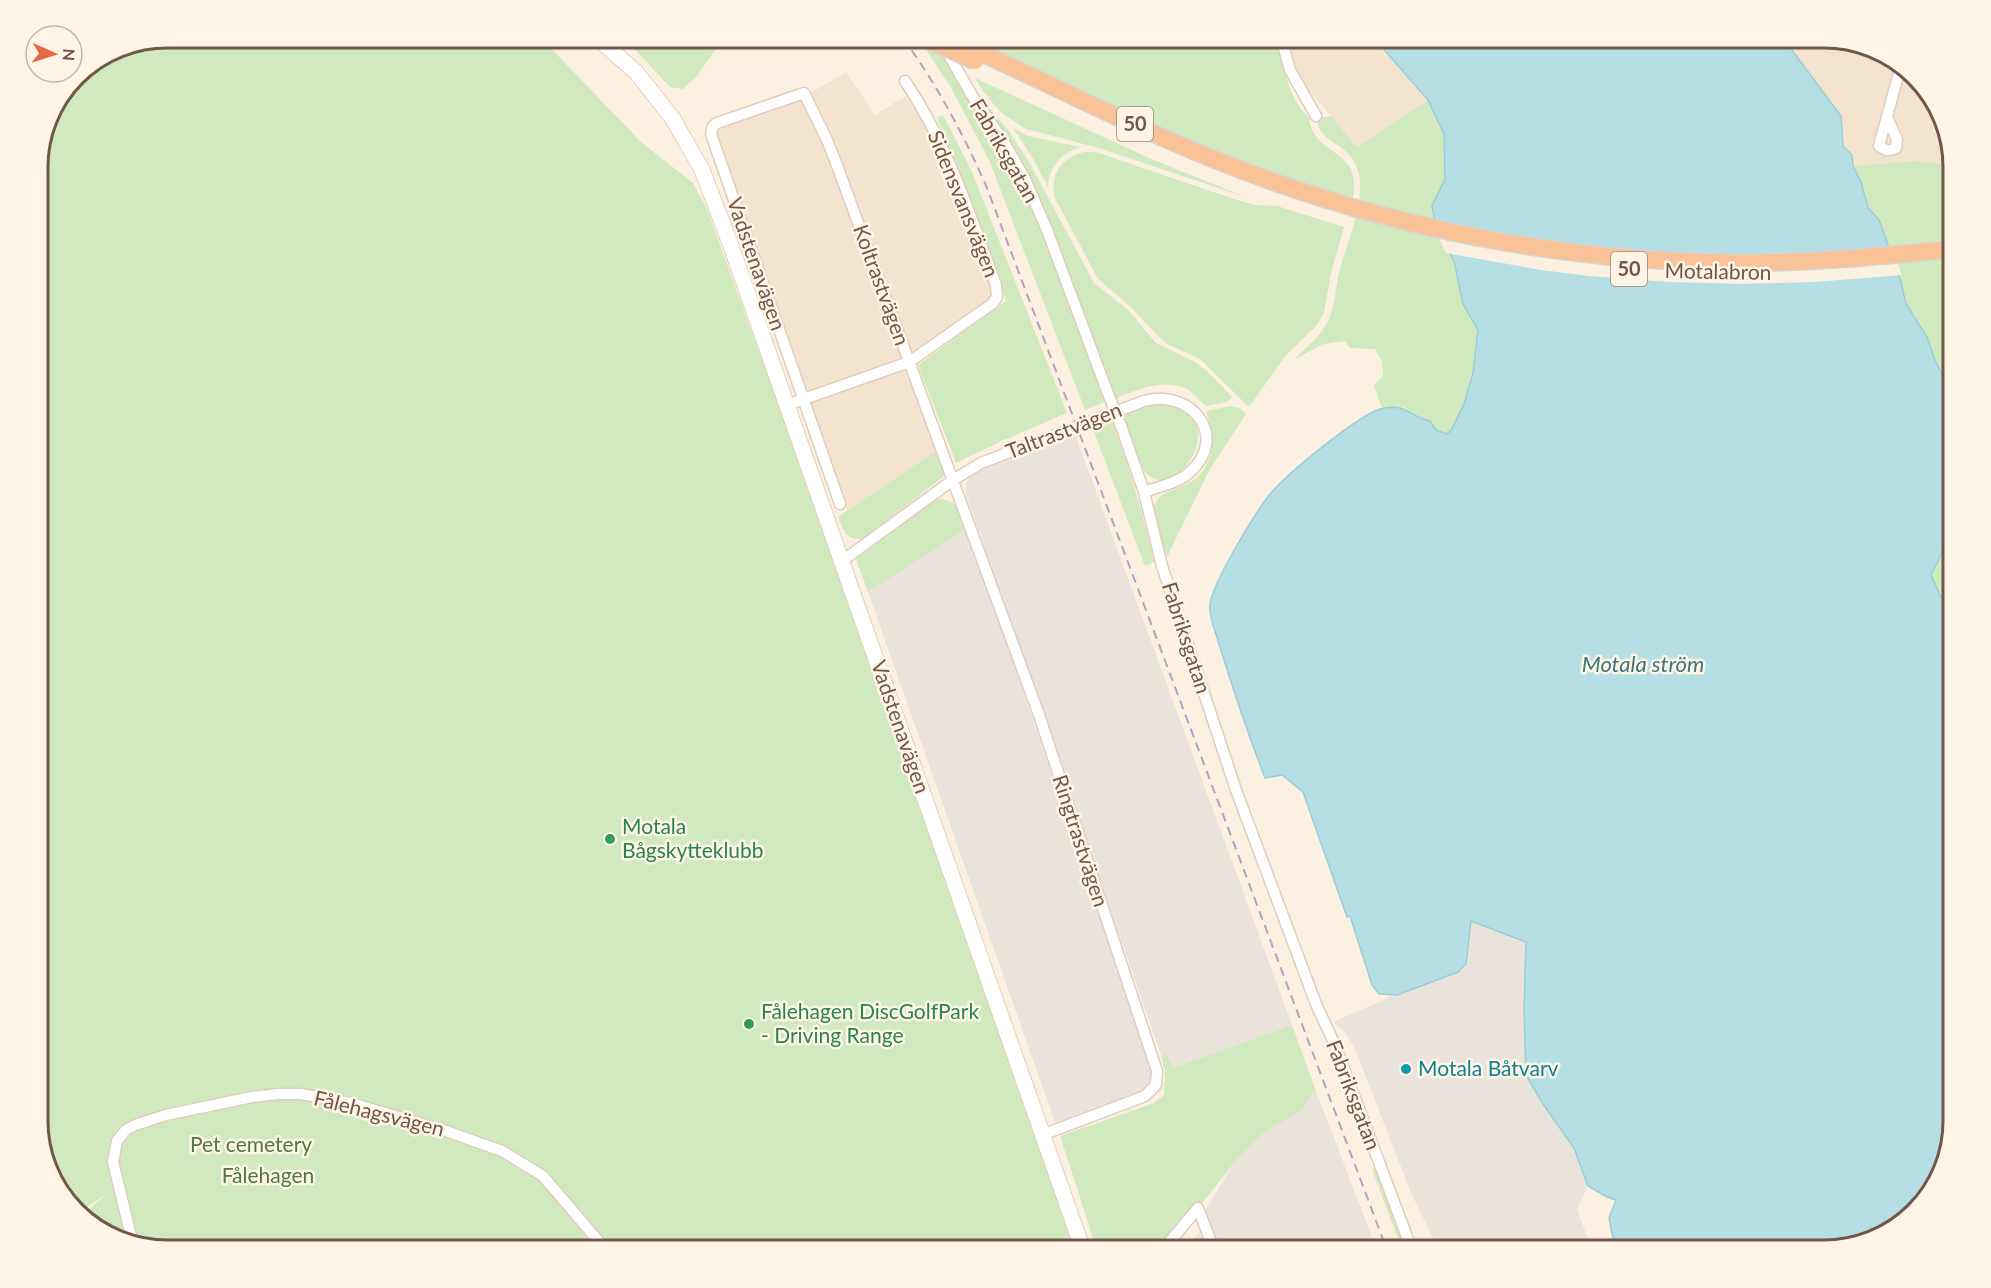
<svg xmlns="http://www.w3.org/2000/svg" width="1991" height="1288" font-family="Lato,sans-serif">
  <style>
    .residential { fill: #f4e3cf }
    .industrial { fill: #eae3dc }
    .green { fill: #d0e9bf }
    .water { fill: #b5dee5; stroke: #9bced7; stroke-width: 1.5 }
    .pier { fill: #fcf1e0 }
    .lines { fill: none; stroke-linecap: round; stroke-linejoin: round }
    .minor-casing { stroke: #e0cdbc; stroke-width: 13 }
    .secondary-casing { stroke: #e5ceba; stroke-width: 17 }
    .trunk-casing { stroke: #dad3cf; stroke-width: 19 }
    .minor { stroke: #fff; stroke-width: 10 }
    .secondary { stroke: #fff; stroke-width: 15 }
    .trunk { stroke: #f9c297; stroke-width: 16 }
    .rail { stroke: #b3a0c4; stroke-width: 2; stroke-dasharray: 9 6; stroke-linecap: butt }
    .minor-bridge-casing { stroke: #e0cdbc; stroke-width: 13; stroke-linecap: butt }
    .trunk-bridge-casing { stroke: #dad3cf; stroke-width: 19; stroke-linecap: butt }
    .minor-bridge { stroke: #fff; stroke-width: 10 }
    .trunk-bridge { stroke: #f9c297; stroke-width: 16 }
    .leisure-dot { fill: #2e9e5b; stroke: #fff5e6; stroke-width: 2 }
    .culture-dot { fill: #0f9aa8; stroke: #fff5e6; stroke-width: 2 }
    .labels { text-anchor: middle; stroke-width: 5; stroke-linejoin: round; paint-order: stroke }
    .shield { fill: #fff5e6; stroke: #9c8677; stroke-width: 1.5 }
    .shield-label { font-size: 20px; font-weight: bold; fill: #725748 }
    .street-label { font-size: 21px; fill: #725748; stroke: #fff5e6 }
    .leisure-label { font-size: 21px; fill: #27864d; stroke: #fff5e6; text-anchor: start }
    .culture-label { font-size: 21px; fill: #0d838f; stroke: #fff5e6; text-anchor: start }
    .park-label { font-size: 21px; fill: #517840; stroke: #fff5e6 }
    .water-label { font-size: 22px; font-style: italic; fill: #3f757f; stroke: #fff5e6 }
    .rim { fill: none; stroke: #725748; stroke-width: 3 }
  </style>
  <rect width="100%" height="100%" fill="#fcf1e0"/>
  <path class="residential" d="M1284,38H1374L1428,100L1357,147L1303,83L1290,61Z
    M1783,38H1824L1896,59L1936,103L1953,165L1916,161L1853,166L1852,155L1843,146L1841,116Z
    M846,72L875,115L910,93L940,151L998,298L907,363L939,449L848,512L715,136L720,126L802,98Z
    M1202,1230L1210,1250H1182Z"/>
  <path class="industrial" d="M1075,434L1292,1025L1173,1068L1167,1054L1161,1055L966,494V483L970,476L978,470Z
    M967,529L1149,1055L1152,1075L1150,1086L1144,1092L1056,1125L868,592Z
    M1471,921L1526,942L1524,1010L1543,1104L1574,1148L1588,1186L1577,1209L1592,1250H1439L1412,1195L1354,1047L1344,1031L1333,1022L1466,964Z
    M1316,1091L1377,1250H1220L1205,1211L1234,1163L1264,1132L1300,1112Z"/>
  <path class="green" d="M167,38H541L641,142L693,183L707,209L836,564L1077,1250H167L95,1229L82,1215L107,1194L79,1212L55,1186L38,1129V159L48,117L76,75L118,47Z
    M624,38H724L696,77L683,89L670,87Z
    M918,38H934L1021,179L1058,270L1104,402L1085,410L989,160L950,86Z
    M965,38H1277C1283,65 1288,98 1309,118C1314,159 1365,146 1352,201L1184,140Z
    M975,78L1149,158L1248,198L1099,148L1026,129L1000,112L983,91Z
    M976,93L1006,127L1028,160L1094,283L1128,310L1156,343L1195,362L1208,372L1232,397L1227,402L1206,406C1199,401 1196,395 1189,390C1165,377 1138,390 1116,398L1032,181L1013,146Z
    M1428,100L1444,134L1445,179L1432,205L1435,223L1454,261L1463,304L1478,330L1473,373L1464,404L1452,429L1447,434L1436,430L1430,421L1422,420L1404,407L1382,408L1374,386L1383,376L1382,361L1375,349L1350,348L1345,341L1323,344L1295,359C1306,347 1321,336 1328,321C1335,307 1335,292 1338,277C1345,244 1370,197 1356,165C1347,143 1320,144 1316,118L1331,116L1357,147Z
    M943,115L972,172L1067,413L1004,440L956,463L918,365L1006,301L937,117Z
    M1013,128L1028,136L1081,147C1062,153 1049,166 1048,187L1032,157Z
    M1084,152H1096L1237,200L1255,205L1277,206L1344,227L1331,273L1324,313L1316,326L1286,355L1249,407L1200,359L1169,345L1159,337L1131,307L1098,279L1055,198C1049,175 1062,157 1084,152Z
    M1916,161L1953,165V599L1941,598L1931,575L1941,555L1945,381L1935,360L1927,337L1906,304L1900,278L1879,220L1868,208L1861,182L1853,166Z
    M1157,404C1238,406 1180,505 1147,474C1136,464 1128,430 1122,415L1140,407Z
    M1231,406L1240,408L1246,414L1210,469L1168,555L1165,556L1154,507C1159,491 1174,491 1187,484C1215,469 1217,438 1206,411Z
    M1111,419C1129,466 1143,513 1154,562L1145,566L1092,427Z
    M939,449L947,474L862,539C845,539 844,532 838,517Z
    M935,499C959,499 959,509 967,529L868,592L856,559Z
    M1292,1025L1316,1091L1300,1112L1264,1132L1234,1163L1194,1213L1160,1250H1097L1060,1136L1154,1103L1164,1095L1165,1072L1161,1055L1167,1054L1173,1068Z
    M1377,1167L1408,1250H1402L1372,1169Z"/>
  <path class="water" d="M1374,38H1783L1841,116L1843,146L1852,155L1853,166L1861,182L1868,208L1879,220L1900,278L1906,304L1927,337L1935,360L1945,381L1953,432L1952,497L1941,555L1931,575L1941,597L1953,599V1121L1932,1193L1888,1233L1824,1250H1615L1609,1218L1616,1200L1607,1197L1588,1186L1574,1148L1543,1104L1526,1075L1524,1010L1526,942L1471,921L1466,964L1458,972L1397,995L1379,994L1372,985L1350,916L1347,917L1303,792L1282,775L1265,778C1248,734 1233,689 1219,644C1216,632 1208,616 1210,604C1213,582 1256,511 1271,493C1287,474 1361,412 1384,408C1408,404 1410,417 1430,421L1436,430L1447,434L1452,429L1464,404L1473,373L1478,330L1463,304L1454,261L1435,223L1432,205L1445,179L1444,134L1428,100Z"/>
  <path class="pier" d="M1432,224L1591,249L1738,257L1892,249L1902,275L1815,282L1738,284L1669,282L1589,276L1541,270L1446,253Z"/>
  <g class="lines">
    <g class="minor-casing">
      <path id="minor" d="M1281,38L1290,70L1316,116
        M945,48L971,94L1002,139L1025,179L1047,230L1107,391
        M1887,118L1897,139L1896,148C1889,152 1885,150 1879,146L1901,65
        M787,405L909,362L992,304L997,297L996,285C970,215 947,143 905,81
        M1121,426L1144,492L1162,566L1236,790L1316,1004L1335,1045L1412,1250
        M840,504L711,134L713,126L717,123L804,93L827,140L835,160L1038,712L1157,1071L1156,1085L1145,1096L1042,1135
        M842,561L953,480L981,463L1144,401C1193,388 1228,437 1191,471C1179,483 1160,486 1144,492
        M132,1240L113,1162L117,1141L126,1130L135,1125L166,1115L252,1097L278,1094H301L351,1103L446,1131L502,1151L543,1176L606,1250
        M1163,1250L1198,1208L1214,1250"/>
    </g>
    <g class="secondary-casing">
      <path id="secondary" d="M597,38L636,72L673,119L702,170L730,243L1083,1250"/>
    </g>
    <g class="trunk-casing">
      <path id="trunk" d="M922,38L938,44
        M949,38C1043,80 1135,129 1231,166C1392,229 1565,262 1739,263C1811,263 1882,256 1953,249"/>
    </g>
    <use href="#minor" class="minor"/>
    <use href="#secondary" class="secondary"/>
    <use href="#trunk" class="trunk"/>
    <path class="rail" d="M903,38C937,85 964,135 987,188L1387,1250"/>
    <g class="minor-bridge-casing">
      <path id="minor-bridge" d="M1107,391L1121,426"/>
    </g>
    <g class="trunk-bridge-casing">
      <path id="trunk-bridge" d="M938,44L975,61"/>
    </g>
    <use href="#minor-bridge" class="minor-bridge"/>
    <use href="#trunk-bridge" class="trunk-bridge"/>
  </g>
  <g class="leisure-dot">
    <circle cx="610" cy="839" r="6"/>
    <circle cx="749" cy="1024" r="6"/>
  </g>
  <circle class="culture-dot" cx="1406" cy="1069" r="6"/>
  <g class="labels">
    <g class="shield">
      <rect x="1117" y="107" width="36" height="34" rx="4.5"/>
      <rect x="1611" y="252" width="36" height="34" rx="4.5"/>
    </g>
    <g class="shield-label">
      <text x="1135" y="131">50</text>
      <text x="1629" y="276">50</text>
    </g>
    <g class="street-label">
      <text transform="translate(1004 151) rotate(60)" y="7">Fabriksgatan</text>
      <text transform="translate(963 204) rotate(68)" y="7">Sidensvansvägen</text>
      <text transform="translate(756 264) rotate(71)" y="7">Vadstenavägen</text>
      <text transform="translate(1718 272) rotate(1)" y="7">Motalabron</text>
      <text transform="translate(881 285) rotate(70)" y="7">Koltrastvägen</text>
      <text transform="translate(1064 431) rotate(-21)" y="7">Taltrastvägen</text>
      <text transform="translate(1186 638) rotate(72)" y="7">Fabriksgatan</text>
      <text transform="translate(900 727) rotate(71)" y="7">Vadstenavägen</text>
      <text transform="translate(1080 841) rotate(72)" y="7">Ringtrastvägen</text>
      <text transform="translate(1353 1095) rotate(69)" y="7">Fabriksgatan</text>
      <text transform="translate(379 1114) rotate(14)" y="7">Fålehagsvägen</text>
    </g>
    <g class="leisure-label">
      <text x="622" y="834">Motala<tspan x="622" dy="24">Bågskytteklubb</tspan></text>
      <text x="761" y="1019">Fålehagen DiscGolfPark<tspan x="761" dy="24">- Driving Range</tspan></text>
    </g>
    <g class="culture-label">
      <text x="1418" y="1076">Motala Båtvarv</text>
    </g>
    <g class="park-label">
      <text x="251" y="1152">Pet cemetery</text>
      <text x="268" y="1183">Fålehagen</text>
    </g>
    <g class="water-label">
      <text x="1643" y="672">Motala ström</text>
    </g>
  </g>
  <path d="M0 0H1991V1288H0ZM167 48H1824A119 119 0 0 1 1943 167V1121A119 119 0 0 1 1824 1240H167A119 119 0 0 1 48 1121V167A119 119 0 0 1 167 48Z" fill="#fff5e6" fill-rule="evenodd"/>
  <path class="rim" d="M167 48H1824A119 119 0 0 1 1943 167V1121A119 119 0 0 1 1824 1240H167A119 119 0 0 1 48 1121V167A119 119 0 0 1 167 48Z"/>
  <g transform="translate(54 54) rotate(93)"><circle r="28" fill="#fff5e6" stroke="#c7b6a7" stroke-width="1.5"/>
  <path d="M0-4.5L10 22L0 15L-10 22Z" fill="#e76844"/>
  <text y="-9" font-size="16" font-weight="bold" text-anchor="middle" fill="#725748">N</text>
  </g>
</svg>
